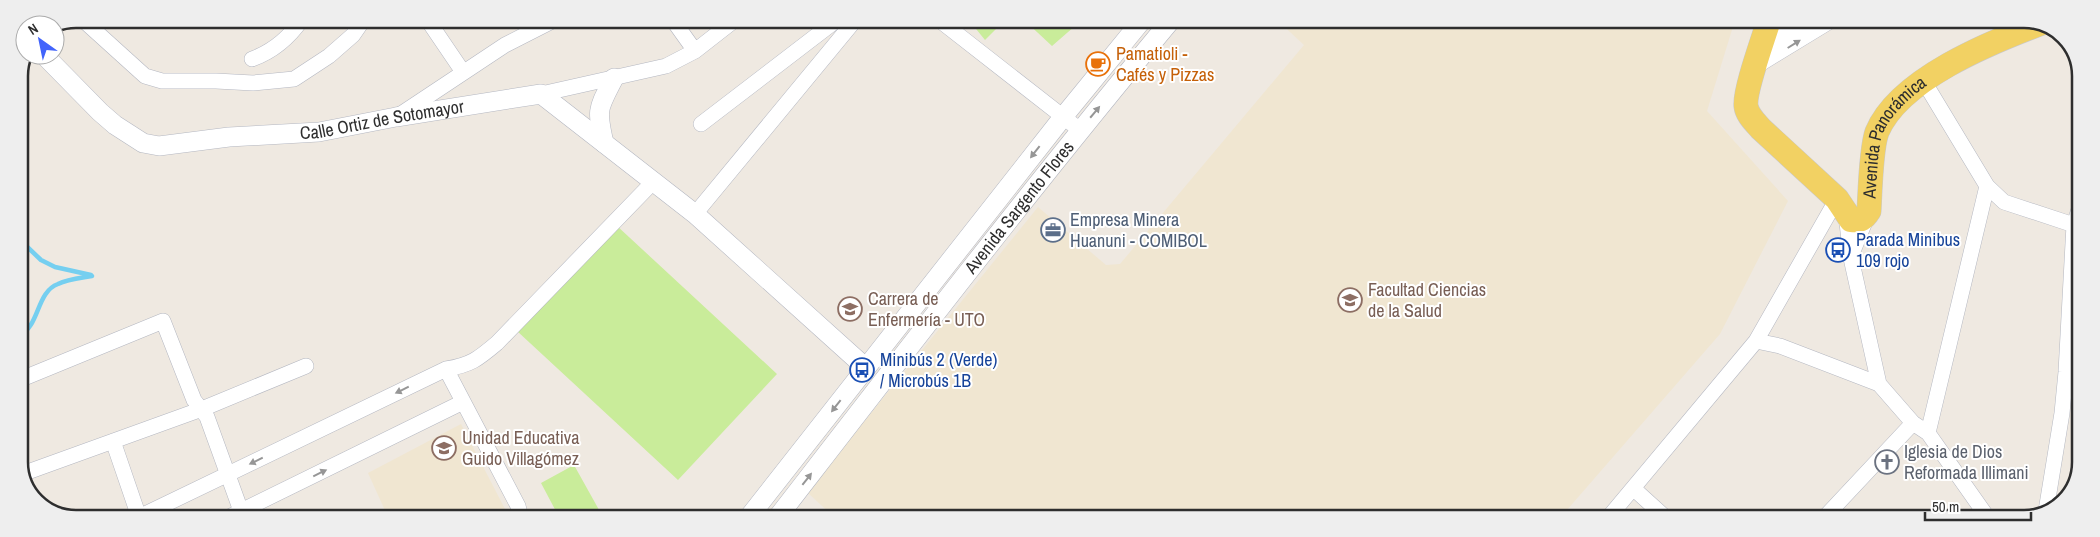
<svg xmlns="http://www.w3.org/2000/svg" width="2100" height="537" font-family="'Archivo Narrow',sans-serif">
  <style>
    .education { fill: #f0e6d1 }
    .pitch { fill: #c9ec9a }
    .lines { fill: none; stroke-linecap: round; stroke-linejoin: round }
    .stream { stroke: #75cff0; stroke-width: 4.5 }
    .minor-casing { stroke: #b4b7c1; stroke-width: 16 }
    .tertiary-casing { stroke: #b4b7c1; stroke-width: 20 }
    .primary-casing { stroke: #c9c9c9; stroke-width: 25 }
    .minor { stroke: #fff; stroke-width: 15 }
    .tertiary { stroke: #fff; stroke-width: 19 }
    .primary { stroke: #f2d163; stroke-width: 24 }
    .oneway { fill: #969696 }
    .labels { text-anchor: middle; stroke-width: 4; stroke-linejoin: round; paint-order: stroke }
    .food-label { font-size: 18px; fill: #c56008; stroke: #fff; text-anchor: start }
    .street-label { font-size: 18px; fill: #2e2e2e; stroke: #fff }
    .service-label { font-size: 18px; fill: #4e5e75; stroke: #fff; text-anchor: start }
    .transit-label { font-size: 18px; fill: #164399; stroke: #fff; text-anchor: start }
    .education-label { font-size: 18px; fill: #785e54; stroke: #fff; text-anchor: start }
    .worship-label { font-size: 18px; fill: #5b616d; stroke: #fff; text-anchor: start }
    .rim { fill: none; stroke: #2e2e2e; stroke-width: 2.5 }
  </style>
  <rect width="100%" height="100%" fill="#efe9e1"/>
  <path class="education" d="M1276,19L1735,20L1707,111L1788,201L1720,334L1560,518H835L807,492L1038,207L1106,265L1120,264L1304,45Z
    M461,424L505,509L506,517H388L368,473Z"/>
  <path class="pitch" d="M968,19H1006L985,40Z
    M1023,19H1083L1052,46Z
    M616,225L777,374L678,480L517,331Z
    M574,465L603,517H559L541,483Z"/>
  <g class="lines">
    <path class="stream" d="M19,239L41,260L55,267L91,275
      M19,336C40,326 36,292 58,284C68,279 81,278 92,276"/>
    <g class="minor-casing">
      <path id="minor" d="M82,19L145,76L162,81H216L253,83L294,79L329,56L353,35L364,19
        M427,19L463,72
        M938,19L1080,130
        M675,23L695,51
        M1760,48L1806,20
        M252,59C274,51 289,38 302,19
        M1755,67L1832,20
        M1923,80L1987,186L2004,202L2074,225L2079,231
        M541,94L666,66L695,51L736,19
        M398,116L505,45L556,19
        M701,124L838,19
        M695,214L856,19
        M1846,214L1851,258L1879,384L1913,423L1928,433L1988,518
        M1851,256L1869,212
        M1756,341L1780,346L1879,384
        M446,369L518,506L521,517
        M19,380L163,321L194,400L207,417L241,511
        M1928,433L1987,186
        M113,441L139,517
        M22,474L202,409L306,366
        M1634,489L1666,518
        M2046,511L2062,413L2066,372L2074,225L2081,203
        M139,517L446,369C471,365 478,359 497,343L654,181
        M229,517L463,402
        M1608,518L1756,341L1837,199
        M1824,518L1913,423"/>
    </g>
    <g class="tertiary-casing">
      <g id="tertiary">
        <path id="s1" d="M44,55L100,112L115,125L143,143L159,146L229,137L319,132L396,117L541,94L695,214L866,368"/>
        <path d="M604,143C596,108 598,109 614,78"/>
        <path d="M749,517L1063,117L1143,19"/>
        <path id="s2" d="M777,518C907,350 1036,182 1172,19"/>
      </g>
    </g>
    <g class="primary-casing">
      <g id="primary">
        <path id="s3" d="M1769,20C1764,37 1744,91 1746,106C1747,115 1755,122 1761,129L1837,199L1851,220C1861,221 1864,219 1869,211C1870,193 1871,148 1877,132C1899,79 1991,42 2042,23"/>
      </g>
    </g>
    <use href="#minor" class="minor"/>
    <use href="#tertiary" class="tertiary"/>
    <use href="#primary" class="primary"/>
  </g>
  <defs><path id="oneway-solid" d="M-6-.8H1V-3.2L6.5 0L1 3.2V.8H-6Z" transform="scale(1.25)"/></defs>
  <g class="oneway">
    <use href="#oneway-solid" transform="translate(1794 44) rotate(-32)"/>
    <use href="#oneway-solid" transform="translate(1095 112) rotate(-50)"/>
    <use href="#oneway-solid" transform="translate(1035 152) rotate(128)"/>
    <use href="#oneway-solid" transform="translate(402 390) rotate(154)"/>
    <use href="#oneway-solid" transform="translate(836 406) rotate(128)"/>
    <use href="#oneway-solid" transform="translate(256 461) rotate(154)"/>
    <use href="#oneway-solid" transform="translate(320 473) rotate(-26)"/>
    <use href="#oneway-solid" transform="translate(807 479) rotate(-52)"/>
  </g>
  <defs>
    <g id="cafe-ring" transform="scale(1.25)"><circle r="9.5" fill="#fff" stroke="#e8710a" stroke-width="1.5"/><path d="M-5.5-4.5H6V0H3Q3 3.5 0 3.5H-2.5Q-5.5 3.5-5.5 0ZM3-3.2v2h1.7v-2ZM-6 4.5H4V6H-6Z" fill="#e8710a"/></g>
    <g id="office-ring" transform="scale(1.25)"><circle r="9.5" fill="#fff" stroke="#5c6f8a" stroke-width="1.5"/><path d="M-6-3h4V-5.5h4V-3h4V5H-6ZM-1-4.5V-3h2v-1.5ZM-6 0V1H6V0Z" fill="#5c6f8a"/></g>
    <g id="bus-ring" transform="scale(1.25)"><circle r="9.5" fill="#fff" stroke="#1a4fb4" stroke-width="1.5"/><path d="M-5-6H5V4H4V6H2V4H-2V6H-4V4H-5ZM-3.5-4V0h7V-4ZM-3.5 1.2v1.5H-2V1.2ZM2 1.2v1.5H3.5V1.2Z" fill="#1a4fb4"/></g>
    <g id="university-ring" transform="scale(1.25)"><circle r="9.5" fill="#fff" stroke="#8d6e63" stroke-width="1.5"/><path d="M0-5L7-2L0 1L-7-2ZM-4 1L0 2.5L4 1V4Q0 6-4 4Z" fill="#8d6e63"/></g>
    <g id="school-ring" transform="scale(1.25)"><circle r="9.5" fill="#fff" stroke="#8d6e63" stroke-width="1.5"/><path d="M0-5L7-2L0 1L-7-2ZM-4 1L0 2.5L4 1V4Q0 6-4 4Z" fill="#8d6e63"/></g>
    <g id="church-ring" transform="scale(1.25)"><circle r="9.5" fill="#fff" stroke="#6b7280" stroke-width="1.5"/><path d="M-1.2-6h2.4v3.5h3.3v2.4h-3.3V6h-2.4V-.1h-3.3v-2.4h3.3Z" fill="#6b7280"/></g>
  </defs>
  <g fill-rule="evenodd">
    <use href="#cafe-ring" x="1098" y="64"/>
    <use href="#office-ring" x="1053" y="230"/>
    <use href="#bus-ring" x="1838" y="250"/>
    <use href="#university-ring" x="1350" y="300"/>
    <use href="#university-ring" x="850" y="309"/>
    <use href="#bus-ring" x="862" y="370"/>
    <use href="#school-ring" x="444" y="448"/>
    <use href="#church-ring" x="1887" y="462"/>
  </g>
  <g class="labels">
    <g class="food-label">
      <text x="1116" y="60">Pamatioli -<tspan x="1116" dy="21">Cafés y Pizzas</tspan></text>
    </g>
    <g class="street-label">
      <text dy="6" stroke="none"><textPath href="#s1" startOffset="374">Calle Ortiz de Sotomayor</textPath></text>
      <text dy="6" stroke="none"><textPath href="#s3" startOffset="349">Avenida Panorámica</textPath></text>
      <text dy="6" stroke="none"><textPath href="#s2" startOffset="394">Avenida Sargento Flores</textPath></text>
    </g>
    <g class="service-label">
      <text x="1070" y="226">Empresa Minera<tspan x="1070" dy="21">Huanuni - COMIBOL</tspan></text>
    </g>
    <g class="transit-label">
      <text x="1856" y="246">Parada Minibus<tspan x="1856" dy="21">109 rojo</tspan></text>
      <text x="880" y="366">Minibús 2 (Verde)<tspan x="880" dy="21">/ Microbús 1B</tspan></text>
    </g>
    <g class="education-label">
      <text x="1368" y="296">Facultad Ciencias<tspan x="1368" dy="21">de la Salud</tspan></text>
      <text x="868" y="305">Carrera de<tspan x="868" dy="21">Enfermería - UTO</tspan></text>
      <text x="462" y="444">Unidad Educativa<tspan x="462" dy="21">Guido Villagómez</tspan></text>
    </g>
    <g class="worship-label">
      <text x="1904" y="458">Iglesia de Dios<tspan x="1904" dy="21">Reformada Illimani</tspan></text>
    </g>
  </g>
  <path d="M0 0H2100V537H0ZM76 28H2024A48 48 0 0 1 2072 76V462A48 48 0 0 1 2024 510H76A48 48 0 0 1 28 462V76A48 48 0 0 1 76 28Z" fill="#eee" fill-rule="evenodd"/>
  <path class="rim" d="M76 28H2024A48 48 0 0 1 2072 76V462A48 48 0 0 1 2024 510H76A48 48 0 0 1 28 462V76A48 48 0 0 1 76 28Z"/>
  <g transform="translate(40 40) rotate(327)"><circle r="24" fill="#ffffff" stroke="#ababab"/>
  <path d="M0-4L9 19L0 12L-9 19Z" fill="#4264fb"/>
  <text y="-8" font-size="14" font-weight="bold" text-anchor="middle" fill="#2e2e2e">N</text>
  </g>
  <path d="M1925 512v8h106v-8" fill="none" stroke="#2e2e2e" stroke-width="2.5"/>
  <text x="1932" y="512" font-size="15" fill="#2e2e2e" stroke="#ffffff" stroke-width="4" paint-order="stroke">50 m</text>
</svg>
